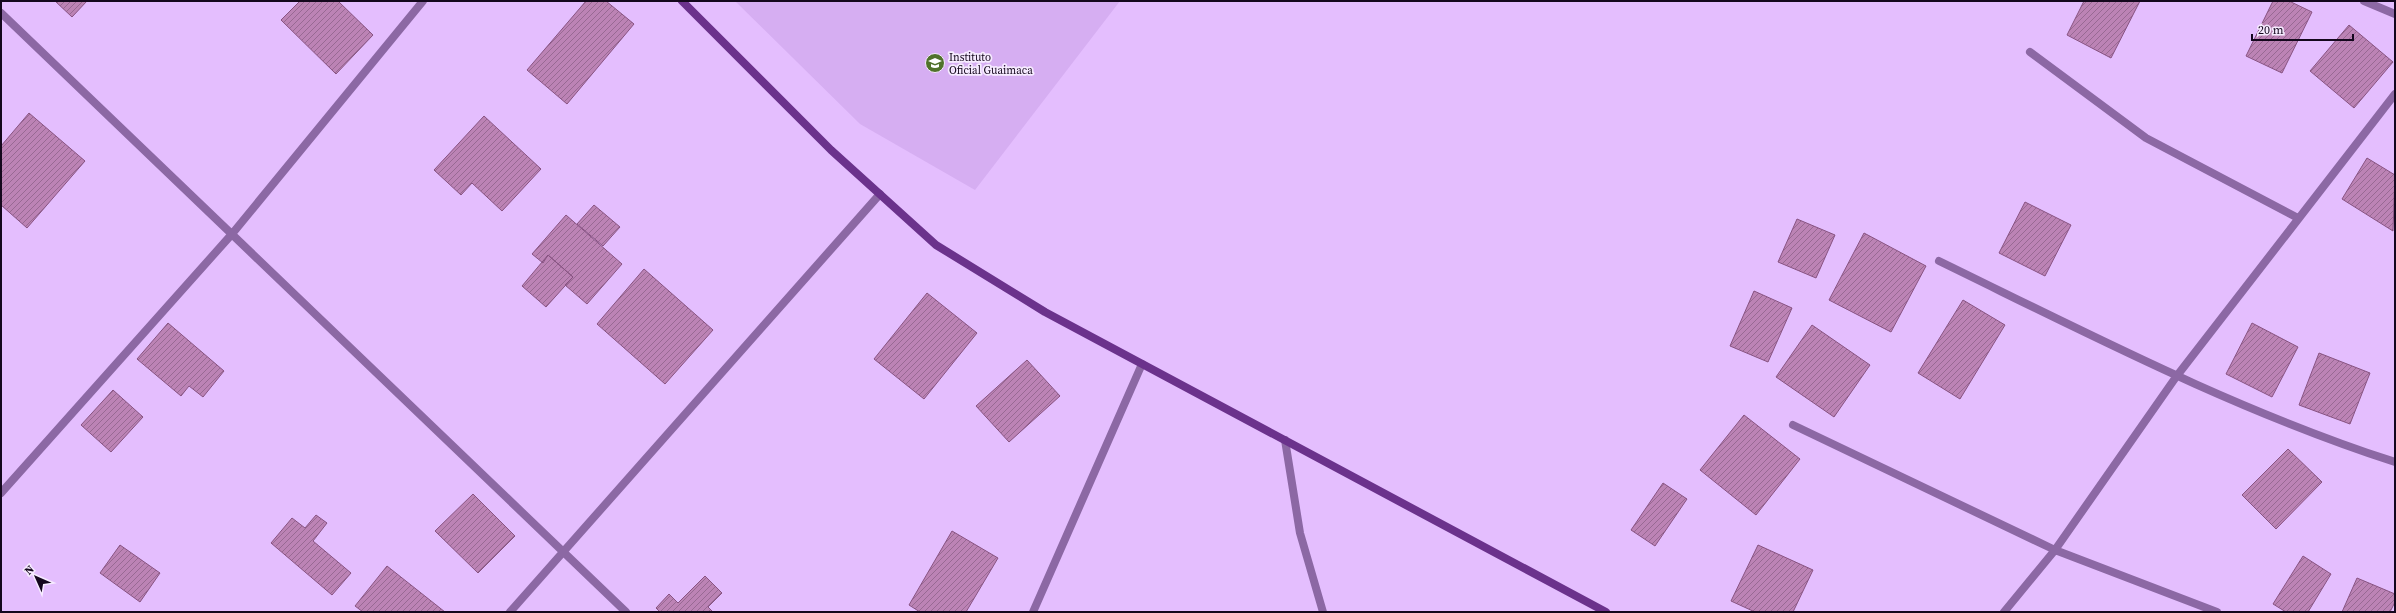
<svg xmlns="http://www.w3.org/2000/svg" width="2396" height="613" font-family="'Source Serif 4',serif">
  <style>
    .built { fill: #d6aef2 }
    .building { fill: url(#building-hatch); stroke: #885382 }
    .lines { fill: none; stroke-linecap: round; stroke-linejoin: round }
    .street { stroke: #8c68a4; stroke-width: 8 }
    .secondary { stroke: #6b328c; stroke-width: 8 }
    .labels { text-anchor: middle; stroke-width: 3.5; stroke-linejoin: round; paint-order: stroke }
    .poi-label { font-size: 11px; fill: #14071d; stroke: #f6ebff; text-anchor: start }
  </style>
  <defs>
    <pattern id="building-hatch" width="6" height="6" patternUnits="userSpaceOnUse"><rect width="6" height="6" fill="#bc83b5"/><path d="M-1 1l2-2M0 6l6-6M5 7l2-2" fill="none" stroke="#986993"/></pattern>
  </defs>
  <rect width="100%" height="100%" fill="#e4befe"/>
  <path class="built" d="M735,1H1120L975,190L860,124Z"/>
  <path class="building" d="M55,1H87L72,17Z
    M300,1H338L373,35L336,74L281,20Z
    M586,1H606L634,24L567,104L527,70Z
    M2084,1H2140L2111,58L2067,35Z
    M2273,1H2289L2312,12L2282,73L2246,56Z
    M2349,25L2393,62L2354,108L2310,71Z
    M29,113L85,161L27,228L1,205V146Z
    M484,116L541,169L502,211L472,183L461,195L434,170Z
    M2367,158L2395,175L2393,231L2342,199Z
    M2025,202L2071,225L2045,276L1999,253Z
    M594,205L620,227L603,246L577,224Z
    M566,215L622,264L587,304L565,285L573,277L548,255L543,263L532,254Z
    M1797,219L1835,235L1816,278L1778,262Z
    M1864,233L1926,266L1891,332L1829,300Z
    M548,255L573,277L546,307L522,286Z
    M644,269L713,330L665,384L597,324Z
    M1754,291L1792,308L1768,362L1730,346Z
    M927,293L977,333L924,399L874,359Z
    M1963,300L2005,325L1960,399L1918,373Z
    M168,323L224,371L203,397L189,386L181,396L137,359Z
    M2252,323L2298,347L2272,397L2226,374Z
    M1812,325L1870,365L1834,417L1776,377Z
    M2319,353L2370,373L2350,424L2299,405Z
    M1027,360L1060,396L1009,442L976,406Z
    M113,390L143,417L111,452L81,425Z
    M1744,415L1800,459L1756,515L1700,470Z
    M2288,449L2322,482L2276,529L2242,495Z
    M1663,483L1687,499L1655,546L1631,530Z
    M473,494L515,536L478,573L435,531Z
    M316,515L327,523L313,541L351,573L332,595L271,543L292,518L305,528Z
    M952,531L998,558L966,612H920L909,605Z
    M120,545L160,573L140,602L100,573Z
    M1758,545L1813,570L1793,612H1755L1731,601Z
    M2303,556L2331,574L2308,612H2286L2273,604Z
    M387,566L445,612H363L355,606Z
    M705,576L722,593L708,607L713,612H660L656,608L669,594L678,603Z
    M2357,578L2395,594V602L2390,612H2342Z"/>
  <g class="lines">
    <path class="street" d="M2364,1L2395,14
      M1,13L626,612
      M2030,52L2146,138L2298,218
      M1939,261C2089,334 2237,411 2395,462
      M1793,425L2055,550L2217,612
      M1285,440L1300,533L1323,612
      M1,493L232,234L423,1
      M510,612L880,194
      M1033,612L1142,364
      M2004,612L2055,550L2176,377L2395,94"/>
    <path class="secondary" d="M682,1L831,150L936,245L1045,312L1606,612"/>
  </g>
  <defs>
    <g id="school-disc" transform="scale(1)"><circle r="9.5" fill="#50722b" stroke="#f6ebff"/><path d="M0-5L7-2L0 1L-7-2ZM-4 1L0 2.5L4 1V4Q0 6-4 4Z" fill="#fff"/></g>
  </defs>
  <g fill-rule="evenodd">
    <use href="#school-disc" x="935" y="63"/>
  </g>
  <g class="labels">
    <g class="poi-label">
      <text x="949" y="61">Instituto<tspan x="949" dy="13">Oficial Guaimaca</tspan></text>
    </g>
  </g>
  <rect width="2396" height="613" fill="none" stroke="#14071d" stroke-width="4"/>
  <g transform="translate(36 577) rotate(315)" stroke="#f6ebff" stroke-width="3" paint-order="stroke">
  <path d="M0-3L7 15L0 10L-7 15Z" fill="#14071d"/>
  <text y="-6" font-size="11" font-weight="bold" text-anchor="middle" fill="#14071d">N</text>
  </g>
  <path d="M2252 34v6h101v-6" fill="none" stroke="#14071d" stroke-width="2"/>
  <text x="2258" y="34" font-size="12" fill="#14071d" stroke="#f6ebff" stroke-width="3" paint-order="stroke">20 m</text>
</svg>
